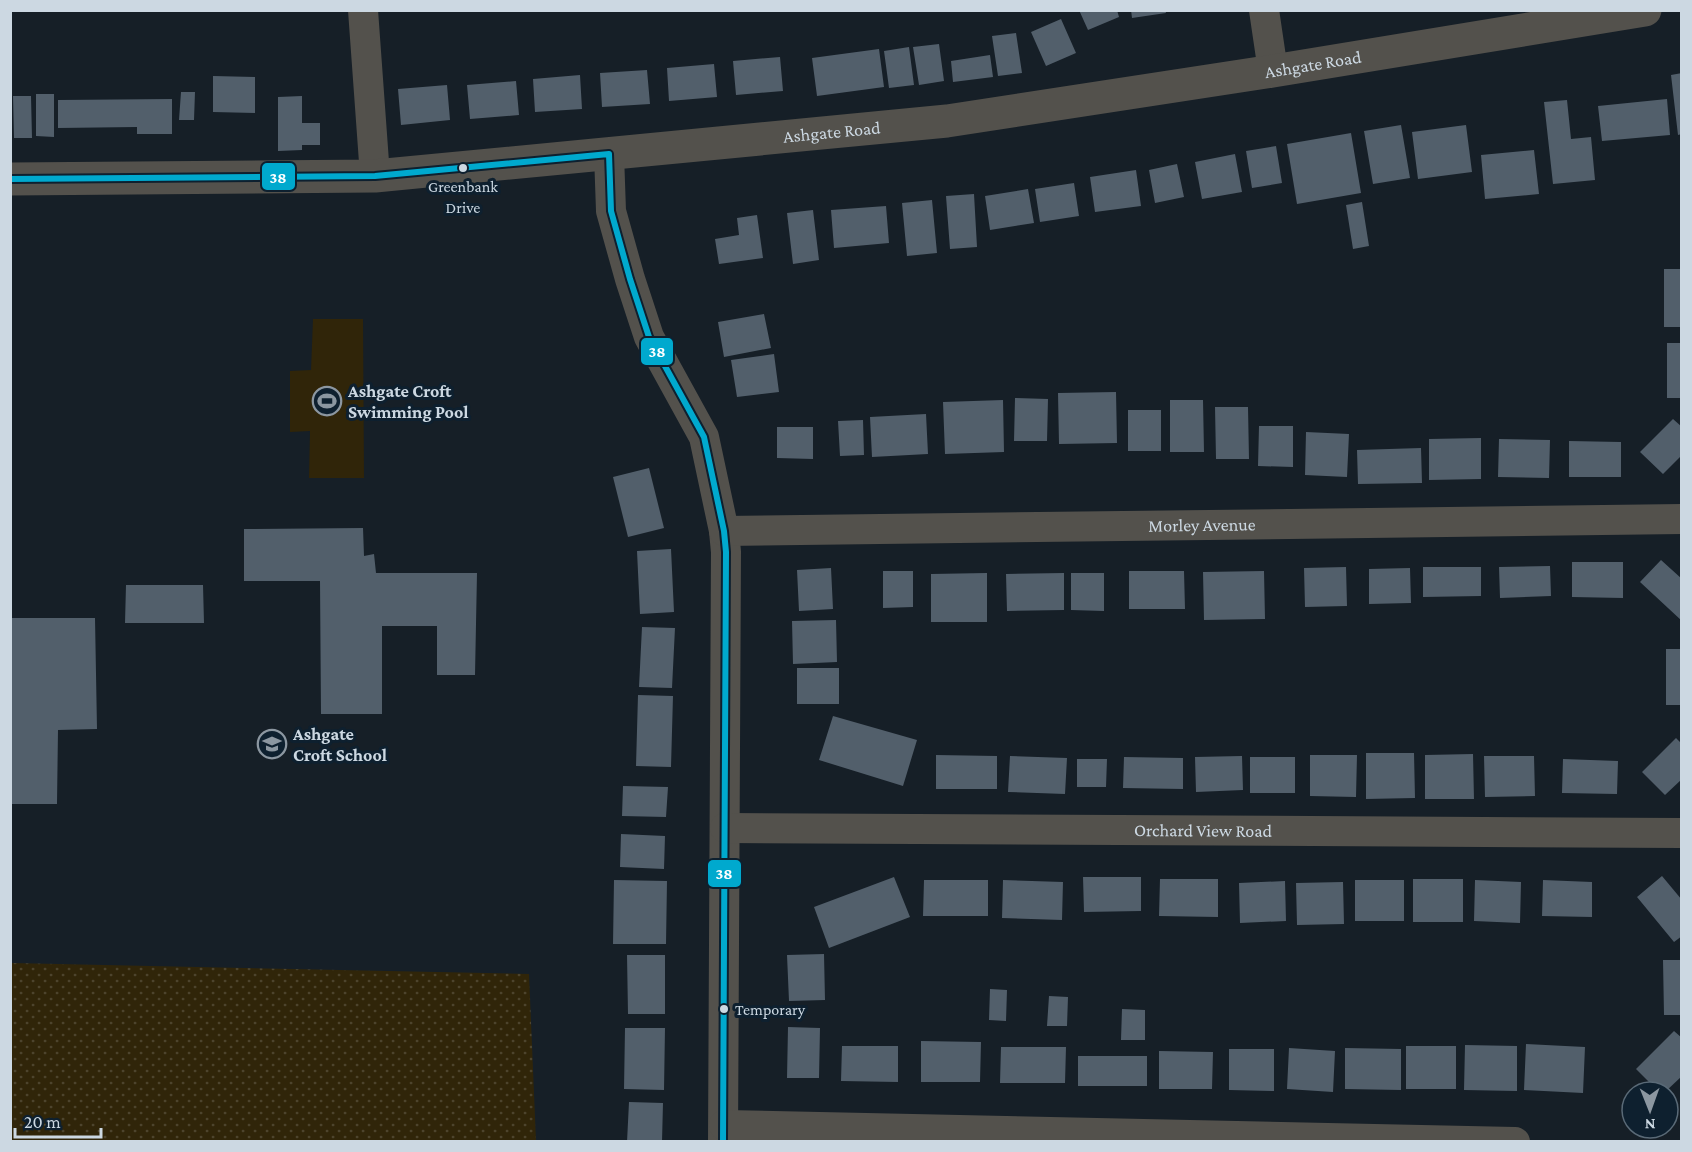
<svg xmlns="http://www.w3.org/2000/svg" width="1692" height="1152" font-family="'Crimson Pro',serif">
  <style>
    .grass { fill: url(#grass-dots) }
    .garden { fill: #302509 }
    .building { fill: #525f6b }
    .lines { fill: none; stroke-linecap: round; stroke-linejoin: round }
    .minor { stroke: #53514c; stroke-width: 30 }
    .tertiary { stroke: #53514c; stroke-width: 33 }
    .bus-1-casing { stroke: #0e202f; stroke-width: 10 }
    .bus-1 { stroke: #00a9ce; stroke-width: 6 }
    .bus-dot { fill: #ccd8e2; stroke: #0e202f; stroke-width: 2 }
    .labels { text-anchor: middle; stroke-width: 6; stroke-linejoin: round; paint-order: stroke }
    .bus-label { font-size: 16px; fill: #ccd8e2; stroke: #0e202f }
    .street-label { font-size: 18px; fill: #ccd8e2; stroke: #0e202f }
    .poi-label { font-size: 18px; font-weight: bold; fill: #ccd8e2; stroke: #0e202f; text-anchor: start }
    .line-badge { stroke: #0e202f; stroke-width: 2 }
    .badge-label { font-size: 16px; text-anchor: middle; font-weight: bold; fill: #fff }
  </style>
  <defs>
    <pattern id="grass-dots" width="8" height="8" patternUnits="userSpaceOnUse" patternTransform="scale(1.5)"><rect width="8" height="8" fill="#302509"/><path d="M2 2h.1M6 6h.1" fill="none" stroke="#4d442d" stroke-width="1.8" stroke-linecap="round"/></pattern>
  </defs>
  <rect width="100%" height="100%" fill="#161f27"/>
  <path class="grass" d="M11,963L529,974L536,1141H11Z"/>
  <path class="garden" d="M313,319H363L364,478H309L310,431L290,432V371L311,370Z"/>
  <path class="building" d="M1079,10H1117L1119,17L1088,30Z
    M1131,10H1165L1166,13L1132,18Z
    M1061,19L1076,53L1046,66L1031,32Z
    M1016,33L1022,73L998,76L992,36Z
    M939,44L944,81L919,85L913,47Z
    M909,47L914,85L889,88L884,51Z
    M879,49L884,87L817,96L812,58Z
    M990,55L993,77L953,82L951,61Z
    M780,57L783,91L736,95L733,61Z
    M714,64L717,97L669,101L667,68Z
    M647,70L650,104L602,107L600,73Z
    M1682,73V134L1678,135L1671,75Z
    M580,75L582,109L535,112L533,79Z
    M213,76L255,77V113L213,112Z
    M516,81L519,115L470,119L467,85Z
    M447,85L450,120L401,125L398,89Z
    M181,92H195L194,120H179Z
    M36,94H54V137L36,136Z
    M13,96H31L32,138H14Z
    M302,96V123H320V145H302V150L278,151V97Z
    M172,99V134H137V127L58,128V100Z
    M1667,99L1670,135L1602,141L1598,106Z
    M1567,100L1571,139L1591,137L1595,180L1553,184L1544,102Z
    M1401,125L1410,178L1373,184L1364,131Z
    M1466,125L1472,172L1418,179L1412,132Z
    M1351,133L1361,193L1297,204L1287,144Z
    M1276,146L1282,183L1252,188L1246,151Z
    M1534,150L1539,194L1485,199L1481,155Z
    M1235,154L1242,192L1202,199L1195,162Z
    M1177,164L1184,197L1155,203L1149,170Z
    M1136,170L1141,206L1095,212L1090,177Z
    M1074,183L1079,216L1040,222L1035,189Z
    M1028,189L1034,223L990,230L985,196Z
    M974,194L977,247L950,249L946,196Z
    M932,200L937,253L907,256L902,203Z
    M1362,202L1369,246L1353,249L1346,205Z
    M886,206L889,243L834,248L831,210Z
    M813,210L819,260L793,264L787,213Z
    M757,215L763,258L719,264L715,239L739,235L737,218Z
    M1664,269H1682V327H1664Z
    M764,314L771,348L724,357L718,322Z
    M1667,343H1682V398H1667Z
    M774,354L779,392L737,397L731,360Z
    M1116,392L1117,443L1059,444L1058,393Z
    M1015,398L1048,399L1047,441H1014Z
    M1003,400L1004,452L945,454L943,402Z
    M1170,400H1203L1204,452H1170Z
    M1215,407H1248L1249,459H1216Z
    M1128,410H1161V451H1128Z
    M926,414L928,454L872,457L870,417Z
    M1673,419L1682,427V455L1663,474L1640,452Z
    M863,420L864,455L840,456L838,421Z
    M1259,426H1293V467L1258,466Z
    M777,427H813V459L777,458Z
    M1306,432L1349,434L1347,477L1305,475Z
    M1481,438V479L1429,480V439Z
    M1499,439L1550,440L1549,478L1498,477Z
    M1569,441L1621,442V477H1569Z
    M1421,448L1422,483L1358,484L1357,450Z
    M649,468L664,528L628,537L613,477Z
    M363,528L364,556L374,554L376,573H477L475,675H437V626H382V714H321L320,581H244V529Z
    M671,549L674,612L640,614L637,551Z
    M1661,560L1682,579V621L1640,582Z
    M1572,562H1623V598L1572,597Z
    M1550,566L1551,596L1500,598L1499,567Z
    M1346,567L1347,606L1305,607L1304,568Z
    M1423,567H1481V596L1423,597Z
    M831,568L833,609L799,611L797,570Z
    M1410,568L1411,603L1369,604V569Z
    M883,571H913V607L883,608Z
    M1129,571H1184L1185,609H1129Z
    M1264,571L1265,619L1204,620L1203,572Z
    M987,573V622H931V574Z
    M1064,573V610L1007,611L1006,574Z
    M1071,573H1104V611L1071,610Z
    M126,585H203L204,623H125Z
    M10,618H95L97,729L58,730L57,804H10Z
    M836,620L837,662L793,664L792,621Z
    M642,627L675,628L672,688L639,687Z
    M1666,649H1682V705H1666Z
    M797,668H839V704H797Z
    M638,695L673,696L671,767L636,766Z
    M833,716L917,740L903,786L819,760Z
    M1676,738L1682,744V779L1665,795L1642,772Z
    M1366,753H1414L1415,798L1366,799Z
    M1473,754L1474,799H1425V755Z
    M936,755L997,756V789H936Z
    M1310,755H1357L1356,797L1310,796Z
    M1010,756L1067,758L1065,794L1008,792Z
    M1242,756L1243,790L1196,792L1195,757Z
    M1484,756H1534L1535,796L1485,797Z
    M1124,757L1183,758V789L1123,788Z
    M1250,757H1295V793H1250Z
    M1077,759H1107L1106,787H1077Z
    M1563,759L1618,761L1617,794L1562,793Z
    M623,786L668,787L666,817L622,816Z
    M621,834L665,836L664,869L620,867Z
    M1662,876L1682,900V936L1674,942L1637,897Z
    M894,877L910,917L829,948L814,907Z
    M1083,877H1141V911L1084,912Z
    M1160,879H1218V917L1159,916Z
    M1413,879H1463V922H1413Z
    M614,880L667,881L666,944H613Z
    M924,880H988V916H923Z
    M1003,880L1063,882L1062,920L1002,918Z
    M1355,880H1404V921H1355Z
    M1475,880L1521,882L1520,923L1474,921Z
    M1543,880L1592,882V917L1542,916Z
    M1285,881L1286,921L1240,923L1239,883Z
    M1343,882L1344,924L1297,925L1296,883Z
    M824,954L825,1000L789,1001L787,955Z
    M627,955H665V1014H628Z
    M1663,960H1682V1015H1664Z
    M990,989L1007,990L1006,1021L989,1020Z
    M1049,996L1068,997L1067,1026H1047Z
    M1122,1009L1145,1010V1040H1121Z
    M788,1027L820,1028L819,1078H787Z
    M625,1028H665L664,1090L624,1089Z
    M1674,1031L1682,1038V1076L1665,1092H1659L1636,1069Z
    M921,1041L981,1042L980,1082H921Z
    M1526,1044L1585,1047L1583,1093L1524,1090Z
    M1465,1045L1517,1046V1091L1464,1090Z
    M842,1046H898V1082L841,1081Z
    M1406,1046H1456V1089H1406Z
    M1001,1047H1066L1065,1083H1000Z
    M1289,1048L1335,1051L1333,1092L1287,1089Z
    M1345,1048L1401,1049V1090L1345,1089Z
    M1229,1049H1274V1091L1229,1090Z
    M1159,1051L1213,1052L1212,1089H1159Z
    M1078,1056H1147V1086H1078Z
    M629,1102L663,1103L662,1142H627Z"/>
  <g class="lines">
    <g class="minor">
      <path d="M363,10L375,176"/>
      <path d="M1264,10L1273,71"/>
      <path d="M609,154L611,211L630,279L649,337L704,437L724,531L726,552L723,1142"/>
      <path id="s1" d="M724,531L1682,519"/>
      <path id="s2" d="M725,828L1682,833"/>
      <path d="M724,1125L1515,1142"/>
    </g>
    <path class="tertiary" id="s3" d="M10,179L375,176L947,121L1273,71L1645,10"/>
    <g class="bus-1-casing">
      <path id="bus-1" d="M10,179L375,176L609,154L611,211L630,279L649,337L704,437L724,531L726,552L723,1142"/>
    </g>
    <use href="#bus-1" class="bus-1"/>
  </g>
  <defs>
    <g id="stadium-ring" transform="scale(1.5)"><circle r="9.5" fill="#0e202f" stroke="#8c97a1" stroke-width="1.5"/><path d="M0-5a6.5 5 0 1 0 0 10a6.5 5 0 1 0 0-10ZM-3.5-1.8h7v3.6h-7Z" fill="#8c97a1"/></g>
    <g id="school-ring" transform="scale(1.5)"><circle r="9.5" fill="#0e202f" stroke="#8c97a1" stroke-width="1.5"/><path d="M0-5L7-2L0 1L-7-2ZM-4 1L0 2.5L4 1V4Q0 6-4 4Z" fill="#8c97a1"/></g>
  </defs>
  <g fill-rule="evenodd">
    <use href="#stadium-ring" x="327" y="401"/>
    <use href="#school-ring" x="272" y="744"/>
  </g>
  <g class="bus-dot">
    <circle cx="463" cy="168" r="5"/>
    <circle cx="724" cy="1009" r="5"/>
  </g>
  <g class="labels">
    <g class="bus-label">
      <text x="463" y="192">Greenbank<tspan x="463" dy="21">Drive</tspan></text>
      <text x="735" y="1015" text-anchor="start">Temporary</text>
    </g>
    <g class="street-label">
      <text dy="6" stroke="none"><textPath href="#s3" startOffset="1310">Ashgate Road</textPath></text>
      <text dy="6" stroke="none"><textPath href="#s3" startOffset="824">Ashgate Road</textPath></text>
      <text dy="6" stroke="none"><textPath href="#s1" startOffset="478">Morley Avenue</textPath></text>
      <text dy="6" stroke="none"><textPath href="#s2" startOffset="478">Orchard View Road</textPath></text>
    </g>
    <g class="poi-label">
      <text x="348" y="397">Ashgate Croft<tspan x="348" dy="21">Swimming Pool</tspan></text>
      <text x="293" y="740">Ashgate<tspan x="293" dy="21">Croft School</tspan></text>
    </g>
  </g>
  <g class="line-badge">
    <rect x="261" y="162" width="35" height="29" rx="6" fill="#00a9ce"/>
    <rect x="640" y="337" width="34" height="29" rx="6" fill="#00a9ce"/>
    <rect x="707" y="859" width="35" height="29" rx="6" fill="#00a9ce"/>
  </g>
  <g class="badge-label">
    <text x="278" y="183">38</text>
    <text x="657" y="357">38</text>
    <text x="724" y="879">38</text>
  </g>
  <rect width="1692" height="1152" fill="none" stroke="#ccd8e2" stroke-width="24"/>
  <g transform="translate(1650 1110) rotate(179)"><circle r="28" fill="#0e202f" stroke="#5a6a77" stroke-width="1.5"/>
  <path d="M0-4.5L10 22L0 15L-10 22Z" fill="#8c97a1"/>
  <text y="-9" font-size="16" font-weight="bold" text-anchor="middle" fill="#ccd8e2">N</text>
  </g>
  <path d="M15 1128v9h86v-9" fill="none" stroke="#ccd8e2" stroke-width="3"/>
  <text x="24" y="1128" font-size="18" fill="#ccd8e2" stroke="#0e202f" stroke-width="4.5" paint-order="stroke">20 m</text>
</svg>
